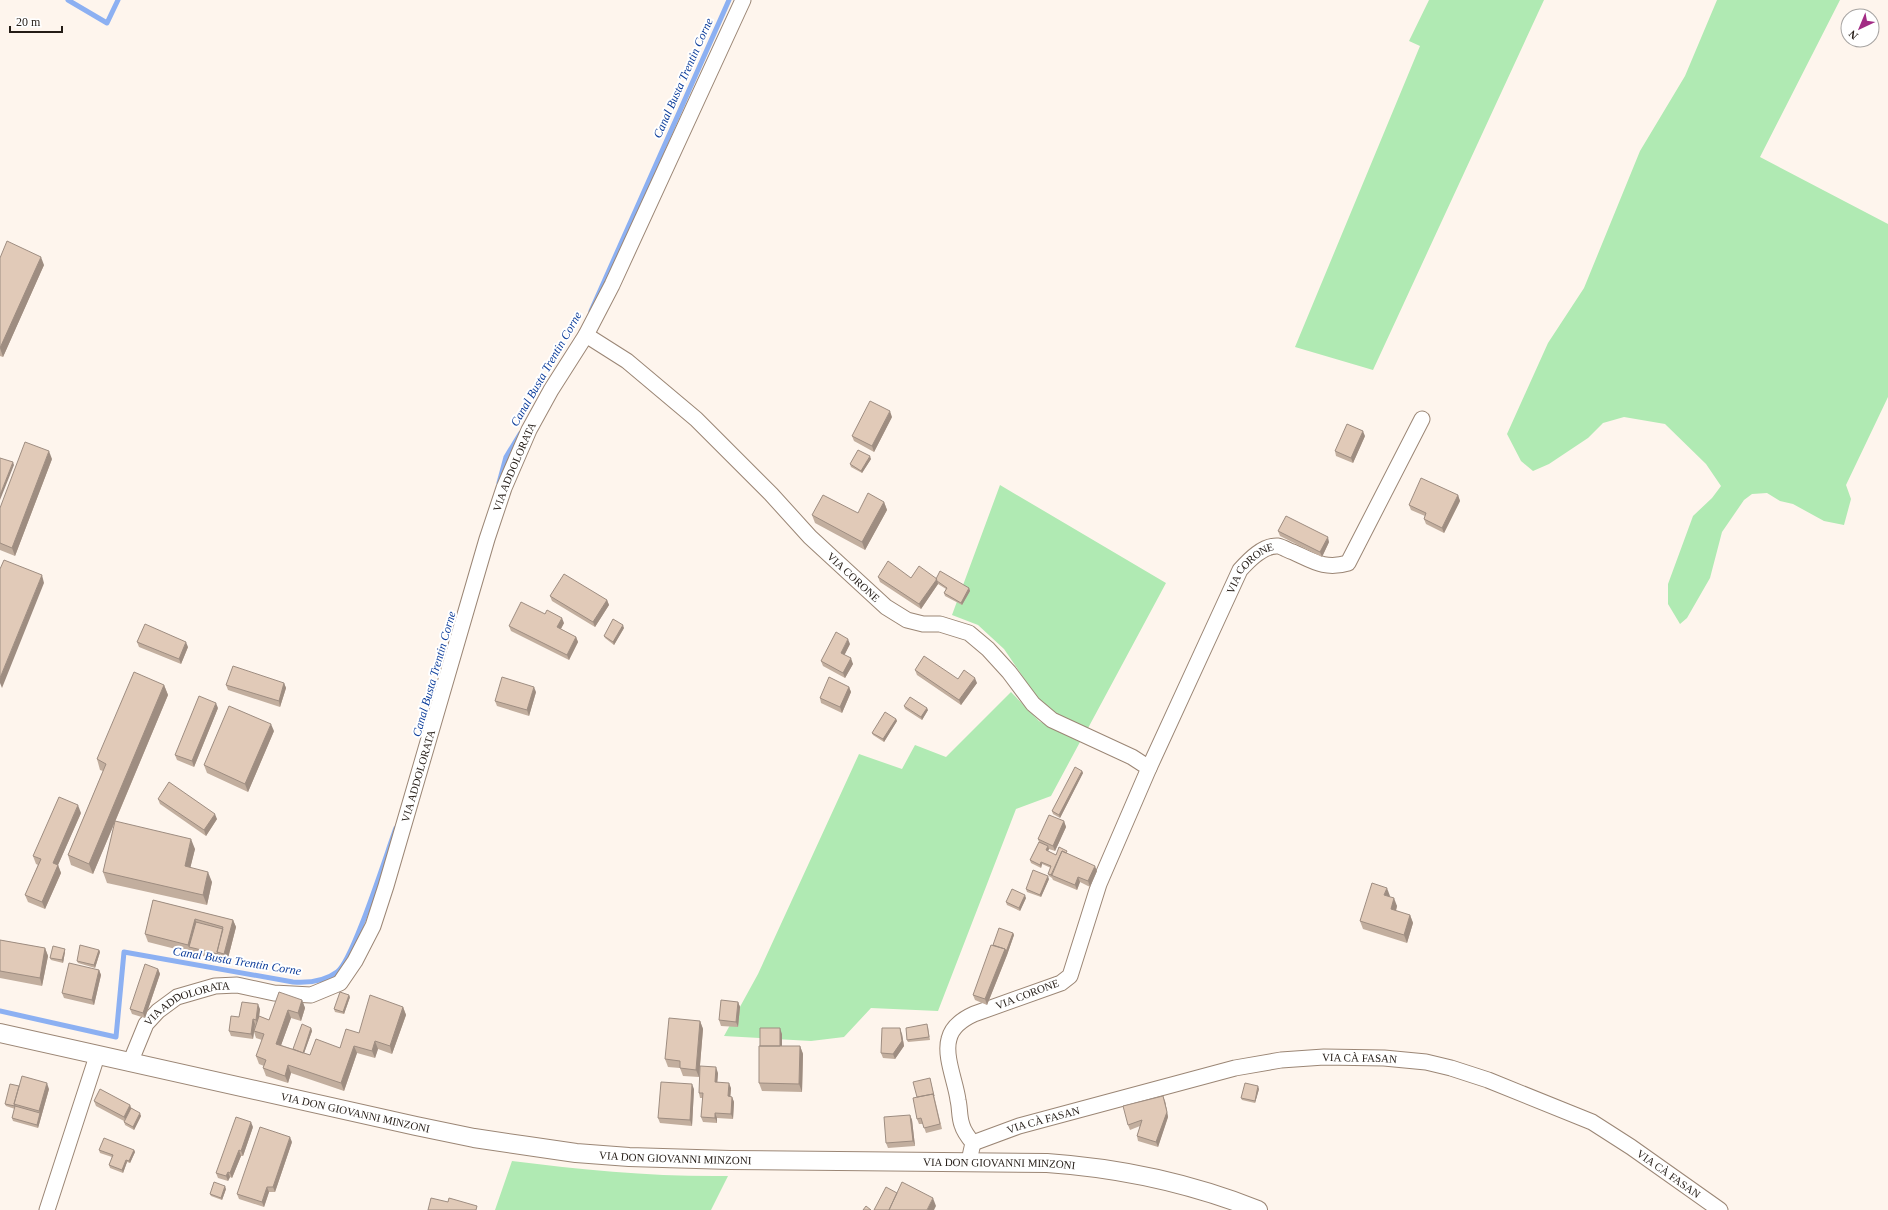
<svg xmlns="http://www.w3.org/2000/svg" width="1888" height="1210" font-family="'Times New Roman',serif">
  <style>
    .green { fill: #b0eab3 }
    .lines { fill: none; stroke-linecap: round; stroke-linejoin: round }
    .stream { stroke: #8cb0f2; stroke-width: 5 }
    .minor-casing { stroke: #9b8675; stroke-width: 17 }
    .tertiary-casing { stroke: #9b8675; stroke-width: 20 }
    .minor { stroke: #fff; stroke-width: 15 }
    .tertiary { stroke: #fff; stroke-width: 18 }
    .wall { fill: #c2ae9e }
    .shaded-wall { fill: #9e8d81 }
    .building { fill: #e1cab8; stroke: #9e8d81 }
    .labels { text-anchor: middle; stroke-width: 4; stroke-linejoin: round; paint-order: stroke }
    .street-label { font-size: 11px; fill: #241c16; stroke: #fff }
    .water-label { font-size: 12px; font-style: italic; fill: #0e3e9b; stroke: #fff }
  </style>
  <rect width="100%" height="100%" fill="#fef5ed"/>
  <path class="green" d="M1429,0H1544L1373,370L1295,347L1420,46L1409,41Z
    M1717,0H1840L1760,157L1888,224V397L1846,485L1851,499L1844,525L1824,521L1793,504L1780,501L1767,493L1752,494L1744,500L1722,532L1710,578L1687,618L1680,624L1668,604V584L1693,516L1712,498L1721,486L1706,464L1665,424L1624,417L1603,423L1588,438L1549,464L1533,471L1521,461L1507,434L1548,343L1584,288L1640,151L1685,76Z
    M1000,485L1166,583L1087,730L1049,709L1038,699L1004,649L978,625L952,615Z
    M1011,692L1039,721L1080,742L1051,796L1016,809L938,1011L871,1008L844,1037L811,1041L724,1036L758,974L859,754L902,769L915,745L946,757Z
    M512,1161C584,1170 655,1177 728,1176L711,1210H495Z"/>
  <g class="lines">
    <path class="stream" d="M68,0L107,23L118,0
      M591,311L729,0
      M499,483L506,457L520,434
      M0,1011L116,1037L124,952L293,982C308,983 324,982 337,972C353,961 387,852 396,828"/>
    <g class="minor-casing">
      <g id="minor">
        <path id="s1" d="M586,335L627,361L696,419L771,494L810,537L886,607L907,620L923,624H940L969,633L988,649L1009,672L1033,704L1052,720L1132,757L1149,768L1099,884L1070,976L1061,983L974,1014C963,1019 952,1026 949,1039C944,1056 956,1083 958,1100C960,1108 959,1117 962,1125C964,1132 968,1137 973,1143L969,1161"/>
        <path id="s2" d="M1149,768L1240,570C1249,560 1263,545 1278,546C1283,547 1289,551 1293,552C1313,561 1325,570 1348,563L1422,419"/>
        <path id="s3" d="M130,1063L146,1024L158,1011L177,997L215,986L237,985L274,993L311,995L340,983L355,961L373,926L386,886L487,539L504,488L529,430L551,390L586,335L612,285L743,0"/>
        <path id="s4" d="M973,1143L1019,1126L1235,1068L1281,1060L1324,1057L1384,1058L1426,1062L1451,1068L1488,1080L1592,1122L1631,1147L1720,1210"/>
        <path d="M47,1210L97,1056"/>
      </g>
    </g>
    <g class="tertiary-casing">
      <g id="tertiary">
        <path id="s5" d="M0,1033L416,1126L474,1138L528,1146L576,1153L629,1157L730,1160L1047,1163C1120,1168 1190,1183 1258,1210"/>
      </g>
    </g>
    <use href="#minor" class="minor"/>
    <use href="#tertiary" class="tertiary"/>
  </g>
  <path class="wall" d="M0,258L44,265L3,357L0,356Z
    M892,417L874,452L854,441L852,436Z
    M1365,436L1353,463L1336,456L1335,451Z
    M52,459L15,556L0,550V508Z
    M871,459L862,473L851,467L850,464Z
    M1458,495L1460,501L1444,533L1426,524L1424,519L1425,516L1411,510L1409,505Z
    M884,502L887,510L865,550L815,523L812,515L858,513Z
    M1278,531L1329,542L1322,557L1280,536Z
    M878,577L936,579L969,588L970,591L962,605L945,596L944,593L946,589L938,584L921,609L880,582Z
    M550,596L607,600L609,605L595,627L552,601Z
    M564,623L561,629L576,637L578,642L569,660L511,631L509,626Z
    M624,628L614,645L605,638L604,636Z
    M137,642L188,647L181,664L139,647Z
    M850,644L844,655L853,664L845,678L823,666L821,661Z
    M915,670L958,679L977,683L961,705L917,675Z
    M284,683L286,688L280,707L228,690L226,685Z
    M164,685L168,695L115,822L195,849L190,868L212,882L207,905L107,883L103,872L115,822L93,874L71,865L68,855L103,771L100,770L97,759Z
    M849,687L851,692L842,713L821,703L820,698Z
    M536,692L529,716L497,706L495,701Z
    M904,706L928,710L922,720L905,709Z
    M218,708L194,767L177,760L175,755Z
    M896,719L897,721L884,742L873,735L872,733Z
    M274,731L248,792L207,773L204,765Z
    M1082,771L1083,773L1060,818L1053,814L1052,811Z
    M158,799L217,819L206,836L160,804Z
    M81,813L58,865L61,873L45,909L28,902L25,895L38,865L36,864L33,856Z
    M1064,821L1066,827L1055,851L1049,849L1048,851L1056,855L1068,854L1097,871L1090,887L1080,882L1077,890L1053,880L1052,878L1049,876L1048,874L1051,868L1042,864L1041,868L1031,863L1030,860L1039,842L1038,839Z
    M1049,879L1041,897L1027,892L1026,889Z
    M1390,896L1389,897L1397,906L1396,911L1410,915L1413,923L1407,943L1363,929L1360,921Z
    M1026,898L1020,911L1007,905L1006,902Z
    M153,900L233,920L236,927L227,962L148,942L145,934Z
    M1013,933L1014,935L1007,955L987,1005L975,1000L973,995L993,945Z
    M0,940L45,948L48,956L42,986L0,978Z
    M99,950L100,952L95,968L78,963L77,961Z
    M65,952L63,963L51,960L50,958Z
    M158,969L160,974L145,1018L132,1014L130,1009Z
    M99,970L101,975L94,1005L64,998L62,993Z
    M350,997L344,1014L335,1012L334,1009Z
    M302,1000L305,1008L301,1021L291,1018L281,1045L293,1049L311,1028L312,1031L304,1053L310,1055L340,1048L359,1033L403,1007L406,1015L392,1054L378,1049L375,1058L357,1053L344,1091L291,1073L288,1083L266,1076L263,1068L264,1066L259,1064L256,1056L262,1040L256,1038L254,1032L253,1039L231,1036L229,1031L239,1017L260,1009L259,1016L269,1020Z
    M738,1002L740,1007L738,1027L721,1026L719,1020Z
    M700,1021L703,1029L699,1077L683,1076L680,1068L668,1067L665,1059Z
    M928,1027L930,1040L908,1042L907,1040Z
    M782,1034V1046H800L803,1054L802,1092L762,1091L759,1083L760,1046Z
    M902,1034L904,1046L895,1059L883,1058L881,1053Z
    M718,1073L717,1082L731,1088L730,1097H732L734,1102L733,1119L717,1118V1123L703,1122L701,1117L703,1098H700L699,1093Z
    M930,1078L942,1129L926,1133L923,1124H919L917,1119V1097Z
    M19,1086L49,1089L38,1128L13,1121L12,1118L15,1109L6,1106L5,1104Z
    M694,1089L692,1126L660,1123L658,1118Z
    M1259,1089L1255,1103L1242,1100L1241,1098Z
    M94,1101L130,1105L131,1108L141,1116L134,1130L125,1125L124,1121L96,1106Z
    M1165,1101L1168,1117L1158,1147L1138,1141L1137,1136L1140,1126L1130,1130L1128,1125Z
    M910,1115L912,1120L915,1146L888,1148L886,1143Z
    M253,1127L243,1156H241L232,1178L230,1177L228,1181L218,1178L216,1173Z
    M292,1142L275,1192H269L264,1207L239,1199L237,1194Z
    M99,1150H134L135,1152L130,1163L127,1162L123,1173L110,1168L109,1165L112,1157L100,1153Z
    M226,1189L222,1200L211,1196L210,1194Z"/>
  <path class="shaded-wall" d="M41,257L44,265L3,357L0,348Z
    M890,411L892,417L874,452L872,446Z
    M1363,431L1365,436L1353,463L1351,458Z
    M49,451L52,459L15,556L12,548Z
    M870,456L871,459L862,473L861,471Z
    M13,462L14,465L0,500V495Z
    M1458,495L1460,501L1444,533L1442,528Z
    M884,502L887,510L865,550L862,542Z
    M1328,537L1329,542L1322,557L1320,552Z
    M42,575L44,583L2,688L0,683V678Z
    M937,579L938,584L921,609L919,604Z
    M969,588L970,591L962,605L961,603Z
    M607,600L609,605L595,627L593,622Z
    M562,618L564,623L559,632L557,627Z
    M623,625L624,628L614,645L613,642Z
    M576,637L578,642L569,660L567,655Z
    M848,639L850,644L843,658L841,653Z
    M186,642L188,647L181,664L179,659Z
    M851,658L853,664L845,678L843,673Z
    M975,678L977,683L961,705L959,700Z
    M284,683L286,688L280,707L279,701Z
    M164,685L168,695L93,874L89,864Z
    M534,687L536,692L529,716L527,710Z
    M849,687L851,692L842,713L840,707Z
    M216,703L218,708L194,767L192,761Z
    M927,708L928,710L922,720L921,717Z
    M896,719L897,721L884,742L883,739Z
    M271,724L274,731L248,792L245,784Z
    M1082,771L1083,773L1060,818L1059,815Z
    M78,805L81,813L58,865L61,873L45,909L42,902L53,863Z
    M215,814L217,819L206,836L204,830Z
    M1064,821L1066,827L1055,851L1053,846Z
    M191,839L195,849L188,877L185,866Z
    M1048,846L1049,849L1047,853L1046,850Z
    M1041,862L1042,864L1041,868L1040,865Z
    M1095,866L1097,871L1090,887L1088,881Z
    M208,872L212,882L207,905L203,895Z
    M1048,876L1049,879L1041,897L1040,895Z
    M1078,877L1080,882L1077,890L1075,885Z
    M1387,888L1390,896L1387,903L1384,895Z
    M1025,895L1026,898L1020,911L1019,908Z
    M1394,898L1397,906L1394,917L1391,909Z
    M1410,915L1413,923L1407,943L1404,935Z
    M195,919L198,927L189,947L188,945Z
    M233,920L236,927L227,962L224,954Z
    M1013,933L1014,935L1007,955L987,1005L985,999L1005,949Z
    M45,948L48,956L42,986L40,978Z
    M65,949V952L63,963L62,960Z
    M99,950L100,952L95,968L94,965Z
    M158,969L160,974L145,1018L143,1013Z
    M99,970L101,975L94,1005L92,1000Z
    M349,995L350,997L344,1014L343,1012Z
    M302,1000L305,1008L301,1021L298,1013Z
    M738,1002L740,1007L738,1027L736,1022Z
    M258,1004L260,1009L258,1025L256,1020Z
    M403,1007L406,1015L392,1054L390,1046Z
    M288,1010L291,1018L279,1051L276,1044Z
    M253,1019L255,1024L254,1031V1032L253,1039L251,1034Z
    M700,1021L703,1029L699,1077L696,1070Z
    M311,1028L312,1031L302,1059L301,1057Z
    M780,1028L782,1034V1054L780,1048Z
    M900,1028L902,1034L904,1046L895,1059L893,1054Z
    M375,1041L378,1049L375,1058L372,1051Z
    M354,1046L357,1053L344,1091L341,1083Z
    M800,1046L803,1054L802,1092L799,1084Z
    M288,1065L291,1073L288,1083L285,1076Z
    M716,1067L718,1073L717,1087L715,1082Z
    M47,1083L49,1089L38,1128L37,1125L40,1113L39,1111Z
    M729,1083L731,1088L730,1102L728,1096Z
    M692,1084L694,1089L692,1126L690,1120Z
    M1258,1086L1259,1089L1255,1103V1101Z
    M1163,1096L1165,1101L1168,1117L1158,1147L1156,1142Z
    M732,1097L734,1102L733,1119L731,1114Z
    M130,1105L132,1111L126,1122L124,1117Z
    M140,1113L141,1116L134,1130L133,1127Z
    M715,1113L717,1118V1123L715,1118Z
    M910,1115L912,1120L915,1146L913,1141Z
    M251,1122L253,1127L243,1156L241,1151Z
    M290,1137L292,1142L275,1192L273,1187Z
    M134,1150L135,1152L130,1163L129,1161Z
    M239,1150L241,1156L232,1178L230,1173Z
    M126,1160L127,1162L123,1173L122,1170Z
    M228,1172L230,1177L228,1181L226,1176Z
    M225,1186L226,1189L222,1200L221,1198Z
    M267,1187L269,1192L264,1207L262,1202Z
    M933,1198L936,1206L934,1210H927Z"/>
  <path class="building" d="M7,241L41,257L0,348V258Z
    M870,401L890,411L872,446L852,436Z
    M1347,424L1363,431L1351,458L1335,451Z
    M25,442L49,451L12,548L0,543V508Z
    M858,450L870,456L861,471L850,464Z
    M0,458L13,462L0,495Z
    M1421,478L1458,495L1442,528L1424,519L1426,513L1409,505Z
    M868,493L884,502L862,542L812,515L823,495L858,513Z
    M1286,516L1328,537L1320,552L1278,531Z
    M4,560L42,575L0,678V569Z
    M888,561L911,578L919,566L937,579L919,604L878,577Z
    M940,571L969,588L961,603L944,593L947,588L937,581L936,579Z
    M564,574L607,600L593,622L550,596Z
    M521,602L545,614L547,610L562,618L557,627L576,637L567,655L509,626Z
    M613,619L623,625L613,642L604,636Z
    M145,624L186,642L179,659L137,642Z
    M836,632L848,639L841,653L851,658L843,673L821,661Z
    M924,656L958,679L964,670L975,678L959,700L915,670Z
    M233,666L284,683L279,701L226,685Z
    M134,672L164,685L89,864L68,855L106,764L97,759Z
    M502,677L534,687L527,710L495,701Z
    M829,677L849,687L840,707L820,698Z
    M199,696L216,703L192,761L175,755Z
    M910,697L927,708L921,717L904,706Z
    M229,706L271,724L245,784L204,765Z
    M885,712L896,719L883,739L872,733Z
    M1075,767L1082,771L1059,815L1052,811Z
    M169,782L215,814L204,830L158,799Z
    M59,797L78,805L53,863L58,865L42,902L25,895L41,859L33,856Z
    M1049,815L1064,821L1053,846L1038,839Z
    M115,821L191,839L185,866L208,872L203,895L103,872Z
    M1039,842L1048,846L1046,850L1056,855L1059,847L1067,851L1066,853L1062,851L1052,875L1048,874L1051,866L1041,862L1040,865L1030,860Z
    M1062,851L1095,866L1088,881L1078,877L1075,885L1051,875Z
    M1033,870L1048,876L1040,895L1026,889Z
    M1372,883L1387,888L1384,895L1394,898L1391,909L1410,915L1404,935L1360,921Z
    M1012,889L1025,895L1019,908L1006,902Z
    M153,900L233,920L224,954L217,952L223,927L195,919L188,945L145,934Z
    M196,922L223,929L217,952L218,954L189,947Z
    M999,928L1013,933L1006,952L1005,949L993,945Z
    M0,940L45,948L40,978L0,971Z
    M80,945L99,950L94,965L77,961Z
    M991,945L1005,949L985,999L973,995Z
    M53,946L65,949L62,960L50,958Z
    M69,963L99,970L92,1000L62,993Z
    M145,964L158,969L143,1013L130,1009Z
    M279,992L302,1000L298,1013L288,1010L276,1044L310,1055L316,1039L340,1048L346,1029L359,1033L370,995L403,1007L390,1046L375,1041L372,1051L354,1046L341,1083L288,1065L285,1076L263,1068L266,1060L256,1056L264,1034L254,1031L259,1016L269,1020Z
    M340,992L349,995L343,1012L334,1009Z
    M721,1000L738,1002L736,1022L719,1020Z
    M242,1002L258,1004L256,1020L253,1019L251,1034L229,1031L231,1016L239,1017Z
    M669,1018L700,1021L696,1070L680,1068V1061L665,1059Z
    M302,1024L311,1028L303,1053L293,1049Z
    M927,1024L929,1037L907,1040L906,1028Z
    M760,1028H780V1046H760Z
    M882,1028H900L902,1041L893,1054L881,1053Z
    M759,1046H800L799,1084L759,1083Z
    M700,1066L716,1067L715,1082L729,1083L728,1096L732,1097L731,1114L715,1113V1118L701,1117L703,1093H699Z
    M22,1076L47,1083L39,1111L14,1104Z
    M930,1078L934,1096L933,1094L917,1097L913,1082Z
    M661,1082L692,1084L690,1120L658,1118Z
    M1245,1083L1258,1086L1255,1101L1241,1098Z
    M10,1084L19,1086L14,1104L15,1106L5,1104Z
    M100,1089L130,1105L124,1117L94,1101Z
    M933,1094L940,1124L924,1128L921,1118L917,1119L913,1098Z
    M1163,1096L1167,1112L1156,1142L1137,1136L1142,1120L1128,1125L1123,1106Z
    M15,1106L40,1113L37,1125L12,1118Z
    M131,1108L140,1113L133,1127L124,1122Z
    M910,1115L913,1141L886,1143L884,1117Z
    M236,1117L251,1122L241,1151L239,1150L230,1173L228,1172L226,1176L216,1173Z
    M260,1127L290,1137L273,1187H267L262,1202L237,1194Z
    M104,1138L134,1150L129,1161L126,1160L122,1170L109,1165L113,1155L99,1150Z
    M214,1182L225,1186L221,1198L210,1194Z
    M902,1182L933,1198L927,1210H889Z
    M886,1187L897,1193L889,1210H874Z
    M431,1198L448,1202L449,1198L477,1206L476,1210H428Z
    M866,1206L871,1210H863Z"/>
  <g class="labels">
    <g class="street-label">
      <text dy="4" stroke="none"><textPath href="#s3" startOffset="798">VIA ADDOLORATA</textPath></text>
      <text dy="4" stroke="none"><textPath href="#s2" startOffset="226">VIA CORONE</textPath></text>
      <text dy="4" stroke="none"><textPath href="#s1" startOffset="362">VIA CORONE</textPath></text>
      <text dy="4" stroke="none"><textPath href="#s3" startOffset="474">VIA ADDOLORATA</textPath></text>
      <text transform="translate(1027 994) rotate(-21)" y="4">VIA CORONE</text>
      <text dy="4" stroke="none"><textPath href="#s3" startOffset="90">VIA ADDOLORATA</textPath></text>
      <text dy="4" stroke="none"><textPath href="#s4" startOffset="398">VIA CÀ FASAN</textPath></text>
      <text dy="4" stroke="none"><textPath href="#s5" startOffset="364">VIA DON GIOVANNI MINZONI</textPath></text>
      <text dy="4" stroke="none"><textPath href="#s4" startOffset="74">VIA CÀ FASAN</textPath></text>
      <text dy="4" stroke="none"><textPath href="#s5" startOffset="688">VIA DON GIOVANNI MINZONI</textPath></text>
      <text dy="4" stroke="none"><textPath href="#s5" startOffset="1012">VIA DON GIOVANNI MINZONI</textPath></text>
      <text dy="4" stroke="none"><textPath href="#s4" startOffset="734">VIA CÀ FASAN</textPath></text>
    </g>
    <g class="water-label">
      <text transform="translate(683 78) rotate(-66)" y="4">Canal Busta Trentin Corne</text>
      <text transform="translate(546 369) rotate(-60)" y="4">Canal Busta Trentin Corne</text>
      <text transform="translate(434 674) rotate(-74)" y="4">Canal Busta Trentin Corne</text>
      <text transform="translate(237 961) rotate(9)" y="4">Canal Busta Trentin Corne</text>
    </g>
  </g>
  <g transform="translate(1860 28) rotate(224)"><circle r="19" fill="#ffffff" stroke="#a7a4a2"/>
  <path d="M0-3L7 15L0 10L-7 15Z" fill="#a22b84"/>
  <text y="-6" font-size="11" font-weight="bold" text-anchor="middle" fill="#241c16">N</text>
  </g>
  <path d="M10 26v6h52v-6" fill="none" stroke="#241c16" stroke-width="2"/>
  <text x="16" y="26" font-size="12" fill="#241c16" stroke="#ffffff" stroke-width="3" paint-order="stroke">20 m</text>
</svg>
